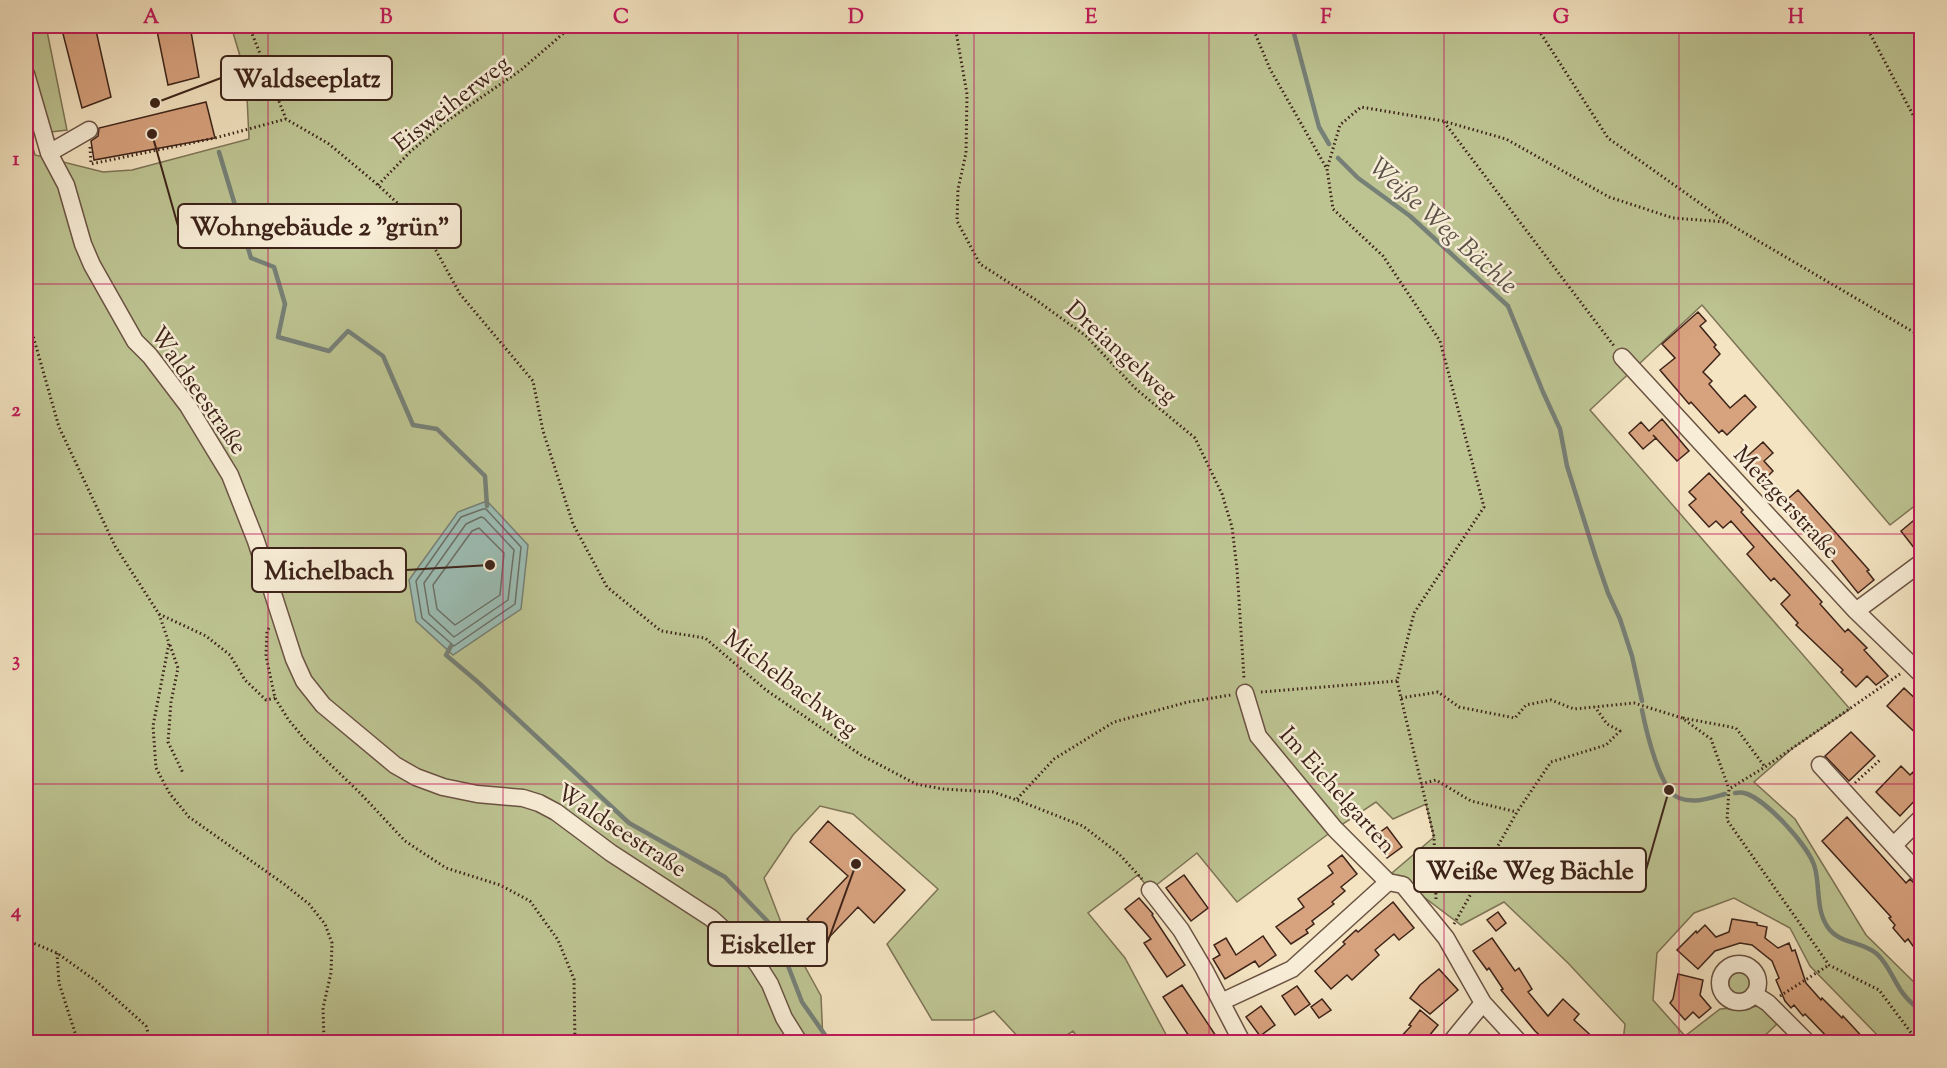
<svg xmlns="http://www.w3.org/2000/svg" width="1947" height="1068" font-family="'Sorts Mill Goudy',serif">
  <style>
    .green { fill: #bdc492; stroke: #7d7456; stroke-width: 1.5 }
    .water { fill: #9cbeb5; stroke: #768077; stroke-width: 1.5 }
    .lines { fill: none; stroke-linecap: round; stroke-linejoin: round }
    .shore { stroke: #6c7067; stroke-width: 1.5 }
    .stream { stroke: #768077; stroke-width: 4.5 }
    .building { fill: #d7a27e; stroke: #3d2319; stroke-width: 1.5 }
    .minor-casing { stroke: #6b5343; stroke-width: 19 }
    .path { stroke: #3d2319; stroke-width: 3; stroke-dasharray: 1.5 3; stroke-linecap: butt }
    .minor { stroke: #f8edd7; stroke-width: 16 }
    .grid { fill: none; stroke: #c2185b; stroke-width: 1.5; stroke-opacity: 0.55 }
    .labels { text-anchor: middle; stroke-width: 5; stroke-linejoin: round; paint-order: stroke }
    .street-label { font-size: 24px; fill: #3d2319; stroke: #f8edd7 }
    .water-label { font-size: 26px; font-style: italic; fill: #5a5248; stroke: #f8edd7 }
    .leader { fill: none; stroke: #3d2319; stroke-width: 2 }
    .callout-dot { fill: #3d2319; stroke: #f8edd7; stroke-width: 2 }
    .callout { fill: #f8edd7; stroke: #3d2319; stroke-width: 2 }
    .callout-label { font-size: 26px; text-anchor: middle; font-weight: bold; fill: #3d2319 }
    .neatline { fill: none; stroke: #c2185b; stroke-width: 2 }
    .grid-label { font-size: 20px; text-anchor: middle; font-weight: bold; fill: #c2185b }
  </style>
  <rect width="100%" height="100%" fill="#f4e4c2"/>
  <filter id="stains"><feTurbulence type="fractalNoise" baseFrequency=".00333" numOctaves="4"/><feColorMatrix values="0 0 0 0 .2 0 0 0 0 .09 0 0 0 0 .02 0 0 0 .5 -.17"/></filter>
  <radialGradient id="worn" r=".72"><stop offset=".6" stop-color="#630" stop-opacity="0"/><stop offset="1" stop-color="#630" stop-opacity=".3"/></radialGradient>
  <path class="green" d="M26,26H46L67,130L51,132L28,51Z
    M231,26H1921V501L1890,525L1702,305L1590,410L1850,709L1793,748L1754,782L1795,819L1866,935L1921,989V1042H1884L1810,966L1790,928L1734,898L1694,913L1657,953L1653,1000L1685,1036L1720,1009L1761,1006L1778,1023L1758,1042H1623L1625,1024L1568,963L1504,902L1461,925L1392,873L1434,837L1426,804L1393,819L1376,802L1335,829L1237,902L1197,853L1150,890L1138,875L1088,913L1125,958L1170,1042H1081L1073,1031L1056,1042H1023L994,1011L972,1020H932L887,944L938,889L853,814L820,806L793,835L764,878L782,925L821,996L823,1042H26V123L35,155L103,172L132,170L249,139L246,76Z
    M1720 983a19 19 0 1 1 38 0a19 19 0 1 1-38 0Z"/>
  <path class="water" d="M487,501L528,545L521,609L453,655L416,621L409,580L458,512Z"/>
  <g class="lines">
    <path class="shore" d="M483,509H486L521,547L515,604L454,646L422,618L416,581L461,517Z
      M481,517L484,518L514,550L508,600L454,637L429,614L424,583L466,524Z
      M479,528L504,553L500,595L455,625L437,609L433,585L472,531Z"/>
    <path class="stream" d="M1292,26L1319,127L1329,144
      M219,152L251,258L274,267L285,304L278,337L329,351L348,331L383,356L413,425L437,429L485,476L487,506
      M1338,158L1358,178L1410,216L1508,306L1543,392L1560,429L1567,466L1596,558L1608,593L1620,619L1632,656L1642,701
      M451,646L446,655L479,683L629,823L725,877L773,927L802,1002L830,1042
      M1642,710C1646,730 1660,791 1679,798C1694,804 1710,798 1725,794
      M1735,793C1738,793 1741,792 1744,793C1765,798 1810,847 1815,868C1820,887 1816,909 1827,926C1838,944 1862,941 1877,954C1890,966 1894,983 1905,996C1910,1002 1916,1007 1922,1012"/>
  </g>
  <path class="building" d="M61,26H95L111,97L82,108Z
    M156,26H190L199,77L168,85Z
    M206,102L215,138L94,160L91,141L98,136L99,128Z
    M1698,312L1706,321L1700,326L1716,345L1714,347L1720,354L1703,372L1712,381L1709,384L1730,408L1745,395L1756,407L1727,435L1722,430L1719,433L1691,402L1689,404L1660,370L1675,358L1662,344Z
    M1662,419L1689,451L1677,461L1653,435L1656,438L1643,449L1629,433L1641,422L1649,431Z
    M1763,442L1773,453L1764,461L1773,471L1762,482L1742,461Z
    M1709,473L1743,510L1741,512L1822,602L1820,604L1845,632L1848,629L1867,648L1864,650L1888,676L1876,685L1867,676L1856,687L1841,672L1843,670L1796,625L1798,623L1781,604L1790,595L1774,578L1771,581L1747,554L1754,547L1731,521L1723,528L1716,521L1709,527L1689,505L1696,499L1689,492Z
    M1798,490L1869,570L1867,571L1874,580L1858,593L1797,517L1796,518L1782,504Z
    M1913,521L1917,526L1922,522V552L1918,553L1901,531Z
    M1904,688L1922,705V739L1887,706Z
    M1851,732L1875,756L1849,781L1825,756Z
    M1901,766L1910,775L1913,772L1922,781V793L1900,816L1876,792Z
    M1847,817L1906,883L1910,879L1915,884L1922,887V940L1913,946L1908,939L1905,942L1893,928L1895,925L1889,918L1891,917L1822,841Z
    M828,821L905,890L874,923L858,907L817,950L804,937L814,926L807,919L848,876L810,842Z
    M1387,827L1402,847L1387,858L1372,838Z
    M1342,855L1357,874L1341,887L1345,891L1332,902L1334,904L1312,921L1314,924L1306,930L1308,933L1291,944L1276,927L1304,907L1298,899L1333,873L1328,866Z
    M1184,875L1208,908L1191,921L1166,888Z
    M1139,898L1153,914L1152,915L1185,965L1167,977L1144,943L1151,939L1125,909Z
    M1393,902L1414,928L1399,940L1394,934L1375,950L1379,955L1352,980L1347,975L1331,989L1315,971L1345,944L1343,942L1356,930L1358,932Z
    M1498,912L1506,923L1496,931L1487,920Z
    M1732,919L1757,923V925L1767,927L1765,938L1778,948L1789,943L1792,951L1795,950L1806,983L1821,1000L1822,998L1842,1018L1843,1016L1867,1042H1832L1805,1014L1803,1016L1794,1005L1791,1008L1785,1001L1776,980L1779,978L1772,961L1752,945L1740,943L1715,951L1698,969L1677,950L1696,931L1697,933L1705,925L1716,937L1729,932Z
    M1263,936L1276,955L1259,967L1255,961L1225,979L1213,959L1220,955L1214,945L1226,938L1236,955Z
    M1492,938L1515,971L1519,968L1532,989L1528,992L1548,1016L1563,999L1579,1014L1574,1020L1598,1042H1547L1535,1031L1501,990L1503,989L1489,968L1487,970L1473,951Z
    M1439,969L1458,990L1430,1014L1410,998L1420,985Z
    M1678,974L1703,980L1700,995L1711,1008L1699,1018L1693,1012L1685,1020L1670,1003L1673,999Z
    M1182,985L1220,1042H1193L1163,997Z
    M1297,986L1310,1004L1295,1015L1282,996Z
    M1322,999L1331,1010L1319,1018L1311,1007Z
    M1261,1006L1275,1025L1260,1036L1246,1017Z
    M1420,1010L1438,1025L1424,1042H1396L1411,1026L1409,1025Z"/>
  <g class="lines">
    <g class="minor-casing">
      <path id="minor" d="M26,74L49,153L66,185L83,244L92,265L135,341L150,356L188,406L230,475L256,541L294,659L304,681L323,705L395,765L416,777L443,787L477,794L523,798L539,803L556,812L611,853L711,918L745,949L758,965L770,984L784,1018L799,1042
        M49,153L89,130
        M1622,357L1856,611L1922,675
        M1856,611L1922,562
        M1245,693L1258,736L1335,829L1388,882L1403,885L1446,938L1483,1003L1519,1042
        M1820,765L1922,877
        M1894,845L1922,817
        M1150,890L1181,930L1204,969L1242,1042
        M1720 983a19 19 0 1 1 38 0a19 19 0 1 1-38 0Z
        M1754,994L1768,1003L1807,1042
        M1221,1002L1292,969L1388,882
        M1451,1042L1483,1003"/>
    </g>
    <path class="path" d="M249,26L286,119L329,144L378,185L423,227L460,294L533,381L543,431L573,524L607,587L661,631L705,638L766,690L861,755L916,784L943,789L993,792L1017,800L1083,826L1119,854L1142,879
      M955,26L967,94L966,153L958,189L957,221L980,264L1036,300L1086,336L1136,389L1195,438L1222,494L1232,527L1237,569L1244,678
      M1252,26L1270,69L1327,169
      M1536,26L1608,138L1725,221
      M1866,26L1922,132
      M1444,122L1614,346
      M90,147L91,164L215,138L286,119
      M378,185L410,152L444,123L521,70L572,26
      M26,311L59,427L115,546L159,614L169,643L153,726L156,768L170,794L189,817L284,884L309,904L325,924L332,943L331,973L323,1008L324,1042
      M159,614L206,636L230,655L245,680L266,700L275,698
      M269,628L267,631L266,656L275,698L288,719L306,741L361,794L405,841L446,868L500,885L530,901L558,940L574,979L575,1042
      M170,645L178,668L171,702L168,742L183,773
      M1900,674L1765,767L1729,789L1727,820L1829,965L1879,990L1918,1042
      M1261,692L1397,681
      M1401,698L1438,692L1459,707L1515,718L1526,705L1551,700L1574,709L1634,703L1682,718L1711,739L1729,789
      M1683,718L1736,728L1765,767
      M1855,783L1880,760
      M1421,784L1436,780L1471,801L1517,812
      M1017,799L1054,759L1114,722L1188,702L1231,695
      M1436,899L1434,837L1397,681L1414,613L1484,507L1440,341L1383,256L1333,209L1327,169L1340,125L1361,107L1443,121L1506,139L1609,197L1673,218L1726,222L1922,337
      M1454,924L1517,812L1551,762L1606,745L1620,731L1607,724L1595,707
      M26,940L57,953L96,981L146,1026L151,1042
      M57,953L59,983L78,1042
      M1780,996L1829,965"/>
    <use href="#minor" class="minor"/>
  </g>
  <path class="grid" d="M268,26V1042M503,26V1042M738,26V1042M974,26V1042M1209,26V1042M1444,26V1042M1679,26V1042M26,284H1922M26,534H1922M26,784H1922"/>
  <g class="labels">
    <g class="street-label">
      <text transform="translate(451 103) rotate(-38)" y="8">Eisweiherweg</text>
      <text transform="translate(1122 352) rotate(42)" y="8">Dreiangelweg</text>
      <text transform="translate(199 390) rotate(55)" y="8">Waldseestraße</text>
      <text transform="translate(1787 502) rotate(47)" y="8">Metzgerstraße</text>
      <text transform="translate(791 683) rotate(37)" y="8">Michelbachweg</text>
      <text transform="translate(1338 790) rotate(48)" y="8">Im Eichelgarten</text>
      <text transform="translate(622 830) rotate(33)" y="8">Waldseestraße</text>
    </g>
    <g class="water-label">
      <text transform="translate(1444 225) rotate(42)" y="9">Weiße Weg Bächle</text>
    </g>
  </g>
  <path class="leader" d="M155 103L221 78M152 134L178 226M490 565L406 570M1669 790L1646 870M856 864L827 944"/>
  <g class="callout-dot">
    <circle cx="155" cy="103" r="6"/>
    <circle cx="152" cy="134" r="6"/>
    <circle cx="490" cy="565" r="6"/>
    <circle cx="1669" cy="790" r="6"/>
    <circle cx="856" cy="864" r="6"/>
  </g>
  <g class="callout">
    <rect x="221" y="56" width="171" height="44" rx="6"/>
    <rect x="178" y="204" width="283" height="44" rx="6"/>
    <rect x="252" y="548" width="154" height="44" rx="6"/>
    <rect x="1414" y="848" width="232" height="44" rx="6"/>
    <rect x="708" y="922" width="119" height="44" rx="6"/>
  </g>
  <g class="callout-label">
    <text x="307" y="87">Waldseeplatz</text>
    <text x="320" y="235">Wohngebäude 2 "grün"</text>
    <text x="329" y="579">Michelbach</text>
    <text x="1530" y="879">Weiße Weg Bächle</text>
    <text x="768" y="953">Eiskeller</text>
  </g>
  <rect width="1947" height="1068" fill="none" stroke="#f4e4c2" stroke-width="66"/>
  <rect x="33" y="33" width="1881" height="1002" class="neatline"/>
  <g class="grid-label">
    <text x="151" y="23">A</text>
    <text x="386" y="23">B</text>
    <text x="621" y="23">C</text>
    <text x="856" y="23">D</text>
    <text x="1091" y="23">E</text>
    <text x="1326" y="23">F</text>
    <text x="1561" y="23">G</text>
    <text x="1796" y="23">H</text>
    <text x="16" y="165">1</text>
    <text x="16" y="416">2</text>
    <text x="16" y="666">3</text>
    <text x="16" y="917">4</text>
  </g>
  <rect width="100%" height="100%" filter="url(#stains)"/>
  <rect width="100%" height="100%" fill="url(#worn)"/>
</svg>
